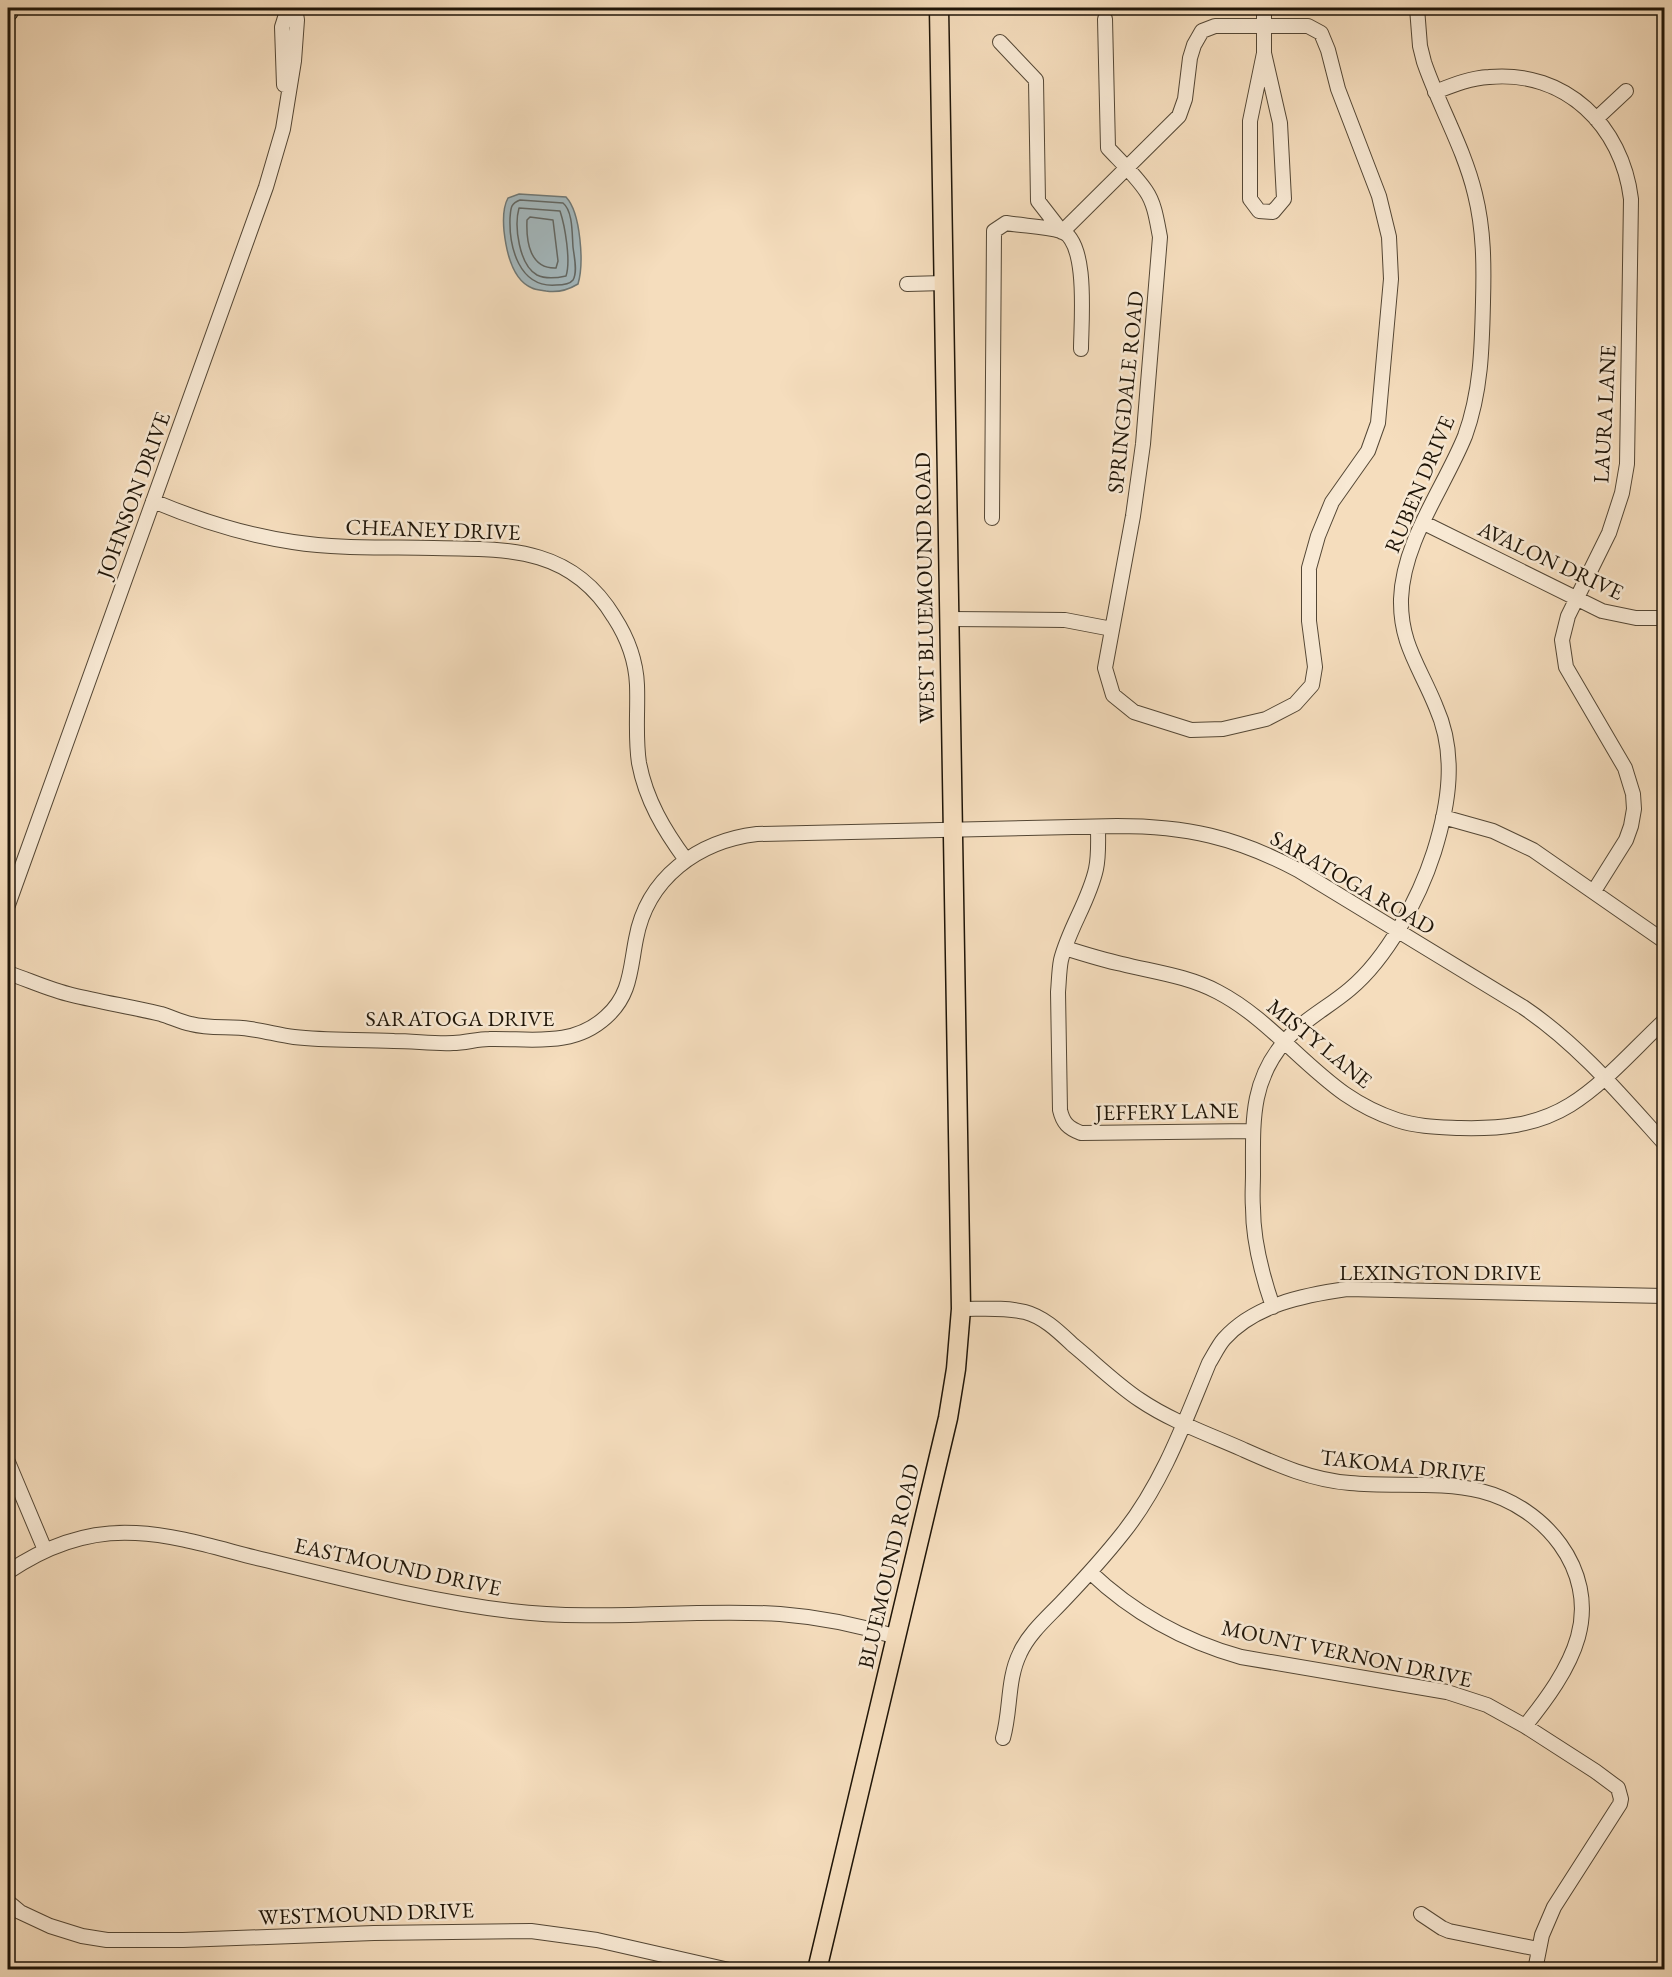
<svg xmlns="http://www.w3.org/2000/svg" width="1672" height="1977" font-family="'EB Garamond',serif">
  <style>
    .water { fill: #a3b8be; stroke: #6e7775; stroke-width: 1.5 }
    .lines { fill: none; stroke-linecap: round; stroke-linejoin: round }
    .shore { stroke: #616663; stroke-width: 1.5 }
    .minor-casing { stroke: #544735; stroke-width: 16 }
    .major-casing { stroke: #1f1508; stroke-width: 21 }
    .highway-casing { stroke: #1f1508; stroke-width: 22 }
    .minor { stroke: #f8e9d4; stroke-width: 14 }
    .major { stroke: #f5ddbd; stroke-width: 18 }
    .highway { stroke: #f5ddbd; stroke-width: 20 }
    .labels { text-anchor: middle; stroke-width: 5; stroke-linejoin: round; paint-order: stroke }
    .street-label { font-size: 22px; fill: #1f1508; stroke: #f8e9d4 }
  </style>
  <rect width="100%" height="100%" fill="#f5ddbd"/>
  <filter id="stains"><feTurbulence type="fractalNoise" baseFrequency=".00333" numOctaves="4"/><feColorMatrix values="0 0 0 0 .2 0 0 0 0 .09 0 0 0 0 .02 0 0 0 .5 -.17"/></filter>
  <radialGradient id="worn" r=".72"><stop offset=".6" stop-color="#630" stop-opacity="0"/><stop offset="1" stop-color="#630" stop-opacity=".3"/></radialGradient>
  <path class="water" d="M519,194L566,197C581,213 584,264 578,284C568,290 558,293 546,291C542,290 536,290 532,288C512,280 506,249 504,231C503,220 503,207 508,198Z"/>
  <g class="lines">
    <path class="shore" d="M520,200L563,203C573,211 572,234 573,247C574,256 578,272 573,280C570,284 561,285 556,285C519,288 509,247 510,218C511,208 510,204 520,200Z
      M519,208L560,211C565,226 571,261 566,276C557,278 545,279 537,275C519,265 514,226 519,208Z
      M530,217L553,220L558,261L556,268C530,269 526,242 527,220Z"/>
    <g class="minor-casing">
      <path id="minor" d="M1264,8V53L1250,121V199L1259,211L1273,212L1284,199L1280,123L1264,53
        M1000,42L1036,80L1038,201L1062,232L1179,116L1185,99L1190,58L1194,45L1202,31L1215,26H1308L1321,33L1328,50L1338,89L1379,196L1389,237L1391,279L1378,423L1368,451L1332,502L1318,536L1309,568V621L1315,667L1312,685L1295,704L1266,719L1223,729L1191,730L1134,712L1113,695L1105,668L1133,516L1143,444L1160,237C1157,222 1155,204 1146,191C1136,176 1121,162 1108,148L1105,19
        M284,85L282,27L288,8
        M1435,92C1453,85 1470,78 1489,77C1566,70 1622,126 1631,199L1627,464L1622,493L1609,533L1568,616L1562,640L1566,667L1625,768L1633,794L1634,809L1631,826L1626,840L1594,891
        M1596,119L1626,91
        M907,284L944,283
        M153,501C198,520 245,535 293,542C339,549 387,547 433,548C506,549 571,546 614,617C627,637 636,661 637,685C638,711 635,737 639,763C646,800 664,830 686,860
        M992,518L994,231L1006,223C1023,226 1044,226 1061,231C1089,241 1081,323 1081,349
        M1424,523L1602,611L1636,618H1664
        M948,619L1065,620L1112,629
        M1443,817L1493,831L1533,850L1664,941
        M1098,827C1098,841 1099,855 1096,869C1089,901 1069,928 1061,960C1059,970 1059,981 1058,992L1060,1110C1063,1123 1068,1128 1081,1133L1253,1131
        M8,905L266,187L283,129L294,61L297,20L295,8
        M1065,948C1084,954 1103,960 1122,964C1154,972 1188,976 1218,992C1266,1017 1301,1063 1345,1094C1361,1105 1379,1114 1397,1120C1418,1127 1439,1127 1460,1128C1499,1129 1536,1126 1570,1105C1604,1084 1635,1048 1664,1021
        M8,973C29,980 50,990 72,995C101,1002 131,1007 161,1014C171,1017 181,1022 191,1024C210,1029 230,1026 250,1029C265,1031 279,1035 294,1037C327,1041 361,1039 394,1041C414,1041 434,1044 453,1043C465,1043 477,1039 489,1039C531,1038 572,1048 606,1017C631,995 630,969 636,939C647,878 698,841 757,834L1117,826C1186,826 1236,837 1298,870L1523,1007C1578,1044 1620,1094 1664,1143
        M1273,1307C1262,1275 1253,1242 1253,1208C1252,1196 1253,1185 1253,1174C1253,1122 1250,1081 1286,1040C1304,1019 1329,1007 1350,989C1387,958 1419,899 1434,852C1449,804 1457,754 1436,707C1420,667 1400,644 1401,599C1403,541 1444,488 1465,436C1481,392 1482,348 1483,302C1484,266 1484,230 1475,194C1464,148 1439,106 1424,62L1420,46L1417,8
        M961,1309C982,1309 1005,1307 1025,1312C1044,1317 1059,1332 1073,1345C1095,1363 1116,1384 1140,1400C1171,1421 1208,1434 1242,1449C1278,1465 1311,1480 1350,1483C1391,1487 1441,1481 1481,1491C1544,1507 1597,1569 1578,1637C1569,1669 1546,1700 1525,1726
        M8,1462L45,1550
        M8,1572C46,1546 89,1530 136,1533C178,1535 220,1549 261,1559C344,1579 427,1601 511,1611C600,1622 691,1608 780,1614C819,1617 859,1625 897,1637
        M1090,1572C1133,1613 1184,1641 1241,1657L1447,1692L1487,1705L1525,1726L1595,1771L1618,1788L1621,1799L1620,1804L1554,1907L1542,1935L1535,1970
        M1003,1738C1011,1710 1007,1679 1020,1653C1029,1633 1048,1617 1063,1601C1084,1579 1104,1557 1123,1533C1163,1483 1185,1421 1209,1363C1214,1355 1218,1346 1224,1339C1254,1305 1304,1295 1347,1289L1664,1296
        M8,1902L20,1912L50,1926L82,1936L107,1940H183L374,1933L531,1931L597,1940L729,1970
        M1421,1914L1442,1928L1449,1931L1538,1949"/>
    </g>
    <g class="major-casing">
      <path id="major" d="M817,1970L948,1418L956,1369L961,1309L939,8"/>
    </g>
    <g class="highway-casing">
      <path id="highway" d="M8,11L9,8"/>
    </g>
    <use href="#minor" class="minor"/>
    <use href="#major" class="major"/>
    <use href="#highway" class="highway"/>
  </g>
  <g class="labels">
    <g class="street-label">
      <text transform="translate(1125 392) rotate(-84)" y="8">SPRINGDALE ROAD</text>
      <text transform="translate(1604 414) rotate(-87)" y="8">LAURA LANE</text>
      <text transform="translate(1419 484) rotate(-67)" y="8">RUBEN DRIVE</text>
      <text transform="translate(133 495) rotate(-70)" y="8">JOHNSON DRIVE</text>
      <text transform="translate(433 529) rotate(2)" y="8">CHEANEY DRIVE</text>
      <text transform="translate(1551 560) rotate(25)" y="8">AVALON DRIVE</text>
      <text transform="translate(924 588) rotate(-91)" y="8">WEST BLUEMOUND ROAD</text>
      <text transform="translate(1353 882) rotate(30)" y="8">SARATOGA ROAD</text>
      <text x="460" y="1026">SARATOGA DRIVE</text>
      <text transform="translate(1320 1043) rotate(39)" y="8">MISTY LANE</text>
      <text transform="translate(1167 1111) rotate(-1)" y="8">JEFFERY LANE</text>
      <text x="1440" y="1280">LEXINGTON DRIVE</text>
      <text transform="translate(1403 1465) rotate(6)" y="8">TAKOMA DRIVE</text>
      <text transform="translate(398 1566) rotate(12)" y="8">EASTMOUND DRIVE</text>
      <text transform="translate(888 1566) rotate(-77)" y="8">BLUEMOUND ROAD</text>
      <text transform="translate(1347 1653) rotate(12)" y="8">MOUNT VERNON DRIVE</text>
      <text transform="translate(366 1913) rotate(-2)" y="8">WESTMOUND DRIVE</text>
    </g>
  </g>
  <rect width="1672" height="1977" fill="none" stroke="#f5ddbd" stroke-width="30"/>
  <rect x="9" y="9" width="1654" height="1959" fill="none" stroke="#1f1508" stroke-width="3"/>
  <rect x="15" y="15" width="1642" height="1947" fill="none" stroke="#1f1508" stroke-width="1.5"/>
  <rect width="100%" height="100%" filter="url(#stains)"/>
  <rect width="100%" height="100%" fill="url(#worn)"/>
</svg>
